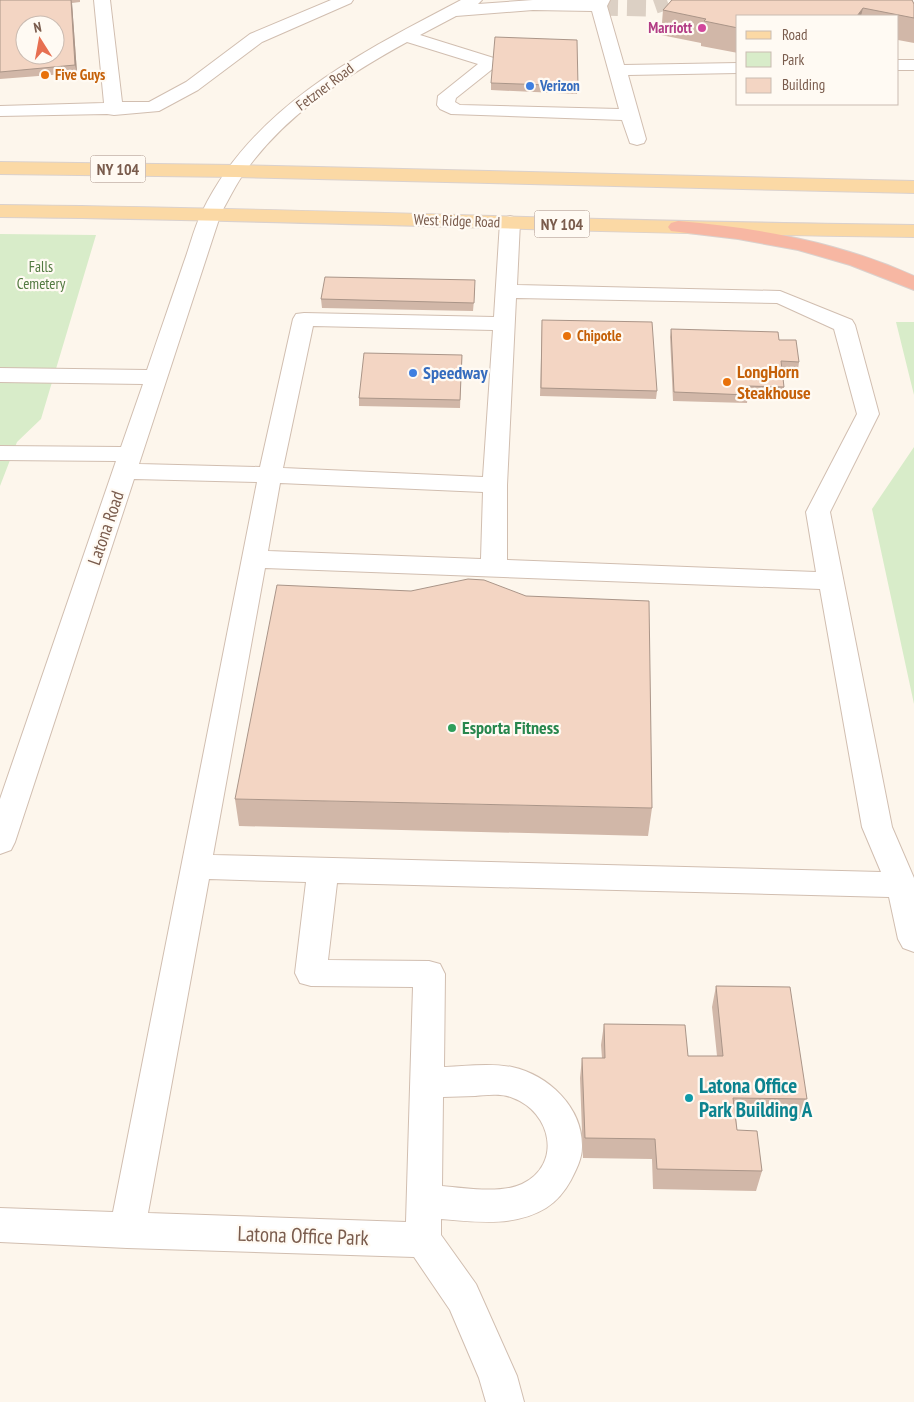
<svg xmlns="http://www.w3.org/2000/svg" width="914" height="1402" font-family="'PT Sans Narrow',sans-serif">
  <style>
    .green { fill: #d8ecc9 }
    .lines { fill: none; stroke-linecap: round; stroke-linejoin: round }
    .minor-tunnel { stroke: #dcd0c4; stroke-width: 19; stroke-dasharray: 19 9; stroke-linecap: butt }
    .minor-casing { stroke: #d1beb0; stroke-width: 2 }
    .major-casing { stroke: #dad1cd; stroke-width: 2 }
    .highway-casing { stroke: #dad1cd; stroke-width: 2 }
    .minor { fill: #fff; fill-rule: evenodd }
    .major { fill: #fbd9a5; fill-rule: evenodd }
    .highway { fill: #f7b7a3; fill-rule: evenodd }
    .wall { fill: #d1b7a8 }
    .shaded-wall { fill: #aa9588 }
    .building { fill: #f3d5c3; stroke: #aa9588; fill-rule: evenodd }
    .hotel-dot { fill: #d1479c; stroke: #fffaf3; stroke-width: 2 }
    .food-dot { fill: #e8710a; stroke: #fffaf3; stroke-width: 2 }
    .shop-dot { fill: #3f7fe0; stroke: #fffaf3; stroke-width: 2 }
    .leisure-dot { fill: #2e9e5b; stroke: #fffaf3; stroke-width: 2 }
    .culture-dot { fill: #0f9aa8; stroke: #fffaf3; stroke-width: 2 }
    .labels { text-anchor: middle; stroke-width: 4.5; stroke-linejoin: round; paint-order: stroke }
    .far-hotel-label { font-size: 15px; font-weight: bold; fill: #b23c85; stroke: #fffaf3; text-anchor: end }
    .far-food-label { font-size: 15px; font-weight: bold; fill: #c56008; stroke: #fffaf3; text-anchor: start }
    .far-shop-label { font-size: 15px; font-weight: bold; fill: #366cbe; stroke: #fffaf3; text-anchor: start }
    .far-street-label { font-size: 15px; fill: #7a5c4d; stroke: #fffaf3 }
    .far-park-label { font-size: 15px; fill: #537a41; stroke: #fffaf3 }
    .shield { fill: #fffaf3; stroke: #a28b7f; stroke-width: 1 }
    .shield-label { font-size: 16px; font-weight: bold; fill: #7a5c4d }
    .food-label { font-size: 18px; font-weight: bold; fill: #c56008; stroke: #fffaf3; text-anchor: start }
    .shop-label { font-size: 18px; font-weight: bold; fill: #366cbe; stroke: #fffaf3; text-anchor: start }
    .street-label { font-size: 18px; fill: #7a5c4d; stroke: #fffaf3 }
    .leisure-label { font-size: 18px; font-weight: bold; fill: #27864d; stroke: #fffaf3; text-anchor: start }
    .near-culture-label { font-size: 21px; font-weight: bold; fill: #0d838f; stroke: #fffaf3; text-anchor: start }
    .near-street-label { font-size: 21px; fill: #7a5c4d; stroke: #fffaf3 }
  </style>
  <rect width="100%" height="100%" fill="#fdf6ec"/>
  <path class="green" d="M0,234L96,235L41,419L17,442L0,486Z
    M896,322H914V395Z
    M914,447V704L872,509Z"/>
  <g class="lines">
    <path class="minor-tunnel" d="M599,6L647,7L667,0"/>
    <g class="minor-casing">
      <path id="minor" d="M94,0H110L122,102H149L186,82L250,34L331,0H353L351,3L262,42L198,90L159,111L114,115L107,114L0,116V106L104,103Z
        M461,0H482L478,4L533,0H610L607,6L624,65L738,63V73L628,75L646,139L644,143L637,145L630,143L622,120L451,114L440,109L437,105L438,96L478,64L407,42C345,76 282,117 242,176C234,188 228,201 221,213L139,464L260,467L293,319L296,314L304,313L494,317L500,222L503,218L510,216L517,218L520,222L517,285L780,291L852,320L855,325L879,414L830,512L892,827L914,878V952L903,948L898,939L889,897L337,883L328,960L429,961L440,964L445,974L444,1067C466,1066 490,1063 512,1067C549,1075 583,1108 582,1147C582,1159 576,1170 571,1180C565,1191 557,1201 546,1208C515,1227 476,1222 441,1219V1235L476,1284L517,1376L524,1402H486L479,1378L450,1310L414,1257L127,1248L0,1242V1208L113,1212L257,482L134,479L15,842L11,850L0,854V799L116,461L0,460V446L121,447L143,384L0,382V368L147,370C159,334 172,298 184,262C190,246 194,228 202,212C253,106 362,52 461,0ZM533,10L592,11L619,109L460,105L455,102L456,98L500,63L497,59L420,35L456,16ZM516,298L777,303L834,329L857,414L806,512L816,572L507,560V485ZM313,326L493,330L483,477L283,468ZM280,483L483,492L481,559L268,551ZM265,568L820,589L862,827L881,872L213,855ZM209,879L306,882L295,973L300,983L311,986L413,987L406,1222L148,1213ZM475,1096C486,1095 502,1093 513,1098C551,1112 563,1164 522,1184C501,1194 464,1188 442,1186L443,1097Z
        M898,60H914V70H898Z"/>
    </g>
    <g class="major-casing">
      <path id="major" d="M0,162L235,165L914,181V193L235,177L0,174Z
        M0,205C305,208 609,222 914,225V237C609,234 305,220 0,217Z"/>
    </g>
    <g class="highway-casing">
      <path id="highway" d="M678,221C759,228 839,242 914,276V290L850,265L798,250L738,239L671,231L668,227L671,223Z"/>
    </g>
    <use href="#minor" class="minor"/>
    <use href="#major" class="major"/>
    <use href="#highway" class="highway"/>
  </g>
  <path class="wall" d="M0,0H80V2L72,3L77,73L0,79Z
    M671,0H912L914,4V43L898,40V16H738V53L701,46V43L661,35L663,10L670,2Z
    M491,83L578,86L577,94L491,90Z
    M475,288L473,311L322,308L321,299Z
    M542,320L657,391L656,399L540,396Z
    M671,329L779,340L799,362L798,370L782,369L784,387L783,395L748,394L747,403L673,401L670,337Z
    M462,355L460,408L359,406V398Z
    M235,799L652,808L648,836L239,826Z
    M716,986L807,1099L800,1119L736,1118L737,1130L762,1171L756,1191L653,1189L652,1159L583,1158L580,1078L582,1058H602L601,1045L604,1024L688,1056H717L712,1007Z"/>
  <path class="shaded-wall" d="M71,0L72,3L77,73L75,65Z
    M863,8L861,16H857Z"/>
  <path class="building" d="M0,0H71L75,65L0,72ZM25,25H55V55H25Z
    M672,0H912L914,4V18L863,8L857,16H738V28L704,21L706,19L663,10Z
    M495,37L577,40L578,86L491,83Z
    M325,277L475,280L474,303L321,299Z
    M542,320L652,322L657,391L541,388Z
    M671,329L778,332L779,340H796L799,362L781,361L784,387L747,386L748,395L674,392Z
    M364,353L462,355L460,400L359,398Z
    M468,579L484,580L526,596L649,601L652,808L235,799L277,585L411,591Z
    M716,986L790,987L807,1099L733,1098L737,1130L757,1131L762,1171L657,1169L655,1139L585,1138L582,1058H605L604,1024L685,1025L688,1056H723Z"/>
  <circle class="hotel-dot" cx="702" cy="28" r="5"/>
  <g class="food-dot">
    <circle cx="45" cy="75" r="5"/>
    <circle cx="567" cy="336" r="5"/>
    <circle cx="727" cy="382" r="5"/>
  </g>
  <g class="shop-dot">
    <circle cx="530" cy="86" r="5"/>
    <circle cx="413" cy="373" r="5"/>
  </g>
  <circle class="leisure-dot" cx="452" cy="728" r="5"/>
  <circle class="culture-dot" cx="689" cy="1098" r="5"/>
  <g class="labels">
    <g class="far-hotel-label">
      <text x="692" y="33">Marriott</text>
    </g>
    <g class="far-food-label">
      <text x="55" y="80">Five Guys</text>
      <text x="577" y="341">Chipotle</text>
    </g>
    <g class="far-shop-label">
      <text x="540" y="91">Verizon</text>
    </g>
    <g class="far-street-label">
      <text transform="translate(325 87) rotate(-37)" y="5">Fetzner Road</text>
      <text transform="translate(457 221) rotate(2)" y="5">West Ridge Road</text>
    </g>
    <g class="far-park-label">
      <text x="41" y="272">Falls<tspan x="41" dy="17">Cemetery</tspan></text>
    </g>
    <g class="shield">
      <rect x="90.5" y="155.5" width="55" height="27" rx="4"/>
      <rect x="534.5" y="210.5" width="55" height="27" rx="4"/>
    </g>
    <g class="shield-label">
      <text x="118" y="175">NY 104</text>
      <text x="562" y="230">NY 104</text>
    </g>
    <g class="food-label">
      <text x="737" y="378">LongHorn<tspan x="737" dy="21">Steakhouse</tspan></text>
    </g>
    <g class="shop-label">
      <text x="423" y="379">Speedway</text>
    </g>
    <g class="street-label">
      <text transform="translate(106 528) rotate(-71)" y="6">Latona Road</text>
    </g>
    <g class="leisure-label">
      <text x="462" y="734">Esporta Fitness</text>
    </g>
    <g class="near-culture-label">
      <text x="699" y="1093">Latona Office<tspan x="699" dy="24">Park Building A</tspan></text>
    </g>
    <g class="near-street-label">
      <text transform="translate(303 1236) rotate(2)" y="7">Latona Office Park</text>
    </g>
  </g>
  <rect x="736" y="15" width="162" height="90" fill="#fffaf3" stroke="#cabbb1"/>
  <rect x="746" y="31" width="25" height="8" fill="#fbd9a5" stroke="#cabbb1"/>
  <text x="782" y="40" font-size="15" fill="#7a5c4d">Road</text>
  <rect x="746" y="52" width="25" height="15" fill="#d8ecc9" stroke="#cabbb1"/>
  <text x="782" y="65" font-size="15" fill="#7a5c4d">Park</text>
  <rect x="746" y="78" width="25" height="15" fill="#f3d5c3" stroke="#cabbb1"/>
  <text x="782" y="90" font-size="15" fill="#7a5c4d">Building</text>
  <g transform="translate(40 40) rotate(349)"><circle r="24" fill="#fffaf3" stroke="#cabbb1"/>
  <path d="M0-4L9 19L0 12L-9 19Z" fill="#e76f51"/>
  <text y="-8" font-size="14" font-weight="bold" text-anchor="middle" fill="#7a5c4d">N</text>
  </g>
</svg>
